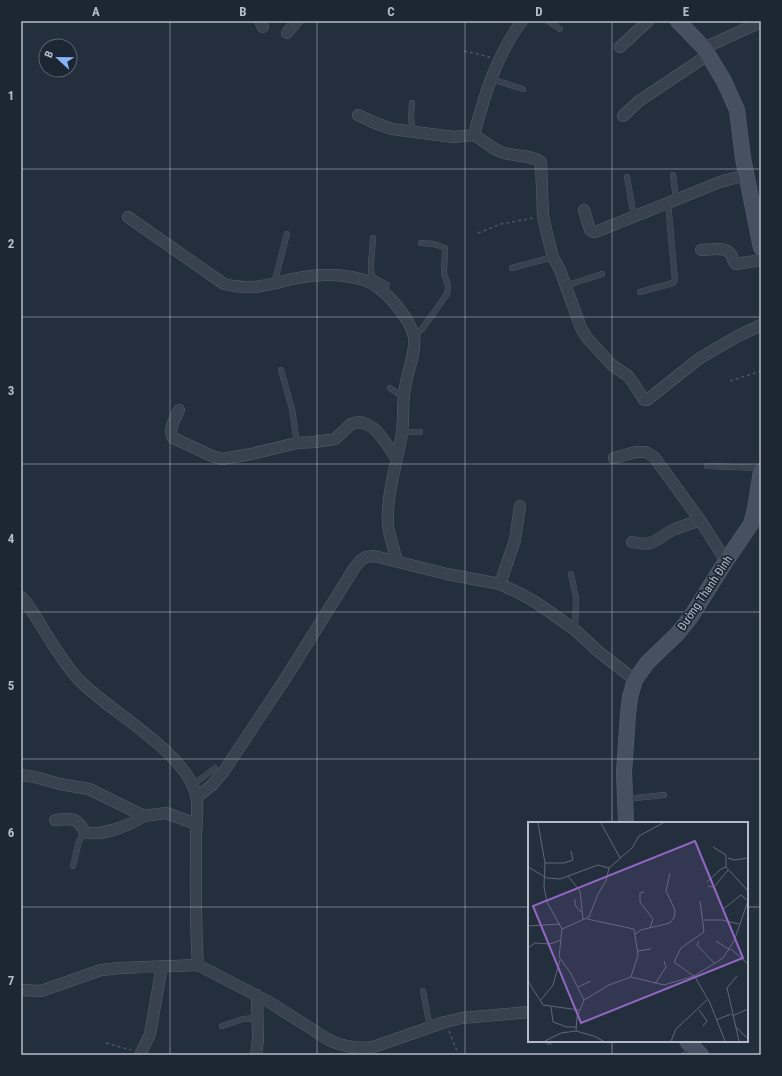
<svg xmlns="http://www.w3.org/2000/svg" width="782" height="1076" font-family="'Roboto Condensed',sans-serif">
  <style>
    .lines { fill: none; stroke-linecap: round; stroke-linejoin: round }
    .lane-casing { stroke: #565f6c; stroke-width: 6 }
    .street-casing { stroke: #565f6c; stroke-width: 12 }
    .secondary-casing { stroke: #565f6c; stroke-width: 16 }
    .path { stroke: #44595c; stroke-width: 1.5; stroke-dasharray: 3 3; stroke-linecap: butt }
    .lane { stroke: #38414e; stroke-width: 5.5 }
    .street { stroke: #38414e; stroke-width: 11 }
    .secondary { stroke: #465061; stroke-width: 15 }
    .grid { fill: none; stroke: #b4bcc9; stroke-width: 1; stroke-opacity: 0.55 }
    .labels { text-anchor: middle; stroke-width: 3.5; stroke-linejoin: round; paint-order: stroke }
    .street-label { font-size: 12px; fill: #b4bcc9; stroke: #1d2633 }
    .inset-road { fill: none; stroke: #5e6776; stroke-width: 1 }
    .view { fill: #9266c3; fill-opacity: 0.15; stroke: #9266c3; stroke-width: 2 }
    .inset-edge { fill: none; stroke: #b4bcc9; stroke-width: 2 }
    .neatline { fill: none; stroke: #b4bcc9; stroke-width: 1.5 }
    .grid-label { font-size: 13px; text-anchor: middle; font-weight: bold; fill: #b4bcc9 }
  </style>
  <rect width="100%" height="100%" fill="#242f3e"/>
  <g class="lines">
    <g class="lane-casing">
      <path id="lane" d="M548,21L560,29
        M491,79L523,89
        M412,103L411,118L413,132
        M673,175L676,199
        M627,177L634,217
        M512,268L553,257
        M372,277L387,285
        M372,283L371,265L373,238
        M274,284L287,234
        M565,286L602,274
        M640,292L673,283L675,280L668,203
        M414,336L422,329L447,294L448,286L444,273L445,248L434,244L421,243
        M281,370L292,409L297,443
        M390,388L403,397
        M402,432H420
        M707,466L761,468
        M571,574L576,598L575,630
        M193,785L215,768
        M626,799L664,795
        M73,866L79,841L85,832
        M423,991L430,1027
        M222,1026L243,1019L258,1018
        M549,1041V1042
        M684,1055L692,1047"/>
    </g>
    <g class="street-casing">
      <path id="street" d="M260,21L263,27
        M287,33L297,21
        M620,47L648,21
        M704,48L761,22
        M358,115L375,123L392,129L454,137L474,135C483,140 491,148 501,152C513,157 530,154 541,162L543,216L548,238L553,257L560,270L581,328L587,338L612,365L628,376L634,384L644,400H647L700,358L736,337L761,325
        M623,116L639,101L708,55
        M474,135C484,96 497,54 522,21
        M584,210L590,230L593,232L598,231L720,182L746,175
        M128,217L224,284C249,291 268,285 292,279C315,274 341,273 364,280C383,286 410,317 414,337C416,355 407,371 405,388C402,403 404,418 402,433C397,464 386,494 388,526C390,538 394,549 397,561
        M701,250C709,250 723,246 730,253C733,256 732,261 736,264L761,260
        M179,410C175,419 168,429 173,438L212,456L222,459L251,454L297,443L315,442L335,439L351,424C373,415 386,445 397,459
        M614,458L636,452H646L654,457L700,520L726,561
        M632,542C656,547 653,540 673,530C681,526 691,524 700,520
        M500,584L515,540L520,506
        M21,597L26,602C44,628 58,657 79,680C110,712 186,752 196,795C199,807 196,825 196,838C196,880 195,923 198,965
        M21,775L35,777L60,784L89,789L144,816L166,813L196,824
        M197,797L212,785L224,771L287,676L355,567L360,561L366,557L374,556L447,574L500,584L519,593L537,603L575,630L599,652L635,680
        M55,820C72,819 76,816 85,832C101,837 130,825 144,816
        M21,990L41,991L101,970L120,968L198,965L269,1002L329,1040C344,1047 357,1049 373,1047L445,1022L462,1018L529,1012
        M140,1055L150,1034L162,966
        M256,1055L258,1039L257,995"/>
    </g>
    <g class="secondary-casing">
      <path id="secondary" d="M678,21L704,48L724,81L737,110L743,158L761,248
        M626,823L624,772L628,714L630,697L635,680L647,663L678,633L690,618L726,561L751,524L755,509L761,471
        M687,1041L701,1055"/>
    </g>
    <path class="path" d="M464,51L490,57
      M478,233L501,224L533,218
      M730,381L761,371
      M449,1031L457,1051
      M106,1043L131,1050"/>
    <use href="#lane" class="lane"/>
    <use href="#street" class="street"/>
    <use href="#secondary" class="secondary"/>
  </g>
  <path class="grid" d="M170,21V1055M317,21V1055M465,21V1055M612,21V823M21,169H761M21,317H761M21,464H761M21,612H761M21,759H761M21,907H529M747,907H761M612,1041V1055"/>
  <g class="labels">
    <g class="street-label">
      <text transform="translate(705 593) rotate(-56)" y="4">Đường Thanh Đình</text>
    </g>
  </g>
  <g transform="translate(528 822)">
    <rect width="220" height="220" fill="#242f3e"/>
    <path class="inset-road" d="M10,1L17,41L16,65L19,80L34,107L31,135L42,150L56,178M73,1L92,36M185,25L198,33V45L220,69M200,36L206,38L220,36M17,41H36L45,38L43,29M0,45L19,56L32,57L70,43L81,46M40,54L52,69L55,98M179,60L193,47L198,45M180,64L186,65L200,48M116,70L112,71V80L125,97L122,106M47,77V83L53,90M172,79L176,110L153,126L146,140L167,155L182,181L197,219M194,88L213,73L220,79M59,97L106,107L110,133L103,155M176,98H194L211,102M0,104L32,102M34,107L61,95L70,72L78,59L81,46L104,26L111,14L135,1M107,112L113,108L142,101L146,96L147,88L138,69L142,51M171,119L169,123L186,141M188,119L202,128M0,126L7,121L22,122L33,118M203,127L220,142M110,129L123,127M209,154L199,166L211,219M0,159L15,183L51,188M127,162L138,145L136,139M50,165L63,159M12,179L25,163L32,138M23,185L25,200L39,205H48M171,188L179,199L175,204M204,194L220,187M188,198L203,192M207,204L220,217M48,209L49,195L56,178L81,163L103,155L136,163L166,154L195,136L206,119L220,79M17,219L33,211L48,209L66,214L75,219M143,219L148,207L179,178"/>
    <path class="view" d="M167,19L215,136L53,201L5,84Z"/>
    <rect width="220" height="220" class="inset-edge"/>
  </g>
  <rect width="782" height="1076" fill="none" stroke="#1d2633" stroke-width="44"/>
  <g transform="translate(58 58) rotate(292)"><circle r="19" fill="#1d2633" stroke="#59626f"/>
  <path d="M0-3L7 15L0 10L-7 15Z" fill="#8ab4f8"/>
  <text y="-6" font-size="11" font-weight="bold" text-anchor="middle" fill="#b4bcc9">B</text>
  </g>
  <rect x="22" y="22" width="738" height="1032" class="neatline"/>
  <g class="grid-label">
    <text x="96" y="16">A</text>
    <text x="243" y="16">B</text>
    <text x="391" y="16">C</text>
    <text x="539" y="16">D</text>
    <text x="686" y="16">E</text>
    <text x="11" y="100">1</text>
    <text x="11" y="248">2</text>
    <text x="11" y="395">3</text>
    <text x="11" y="543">4</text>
    <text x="11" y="690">5</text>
    <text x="11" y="837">6</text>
    <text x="11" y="985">7</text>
  </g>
</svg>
